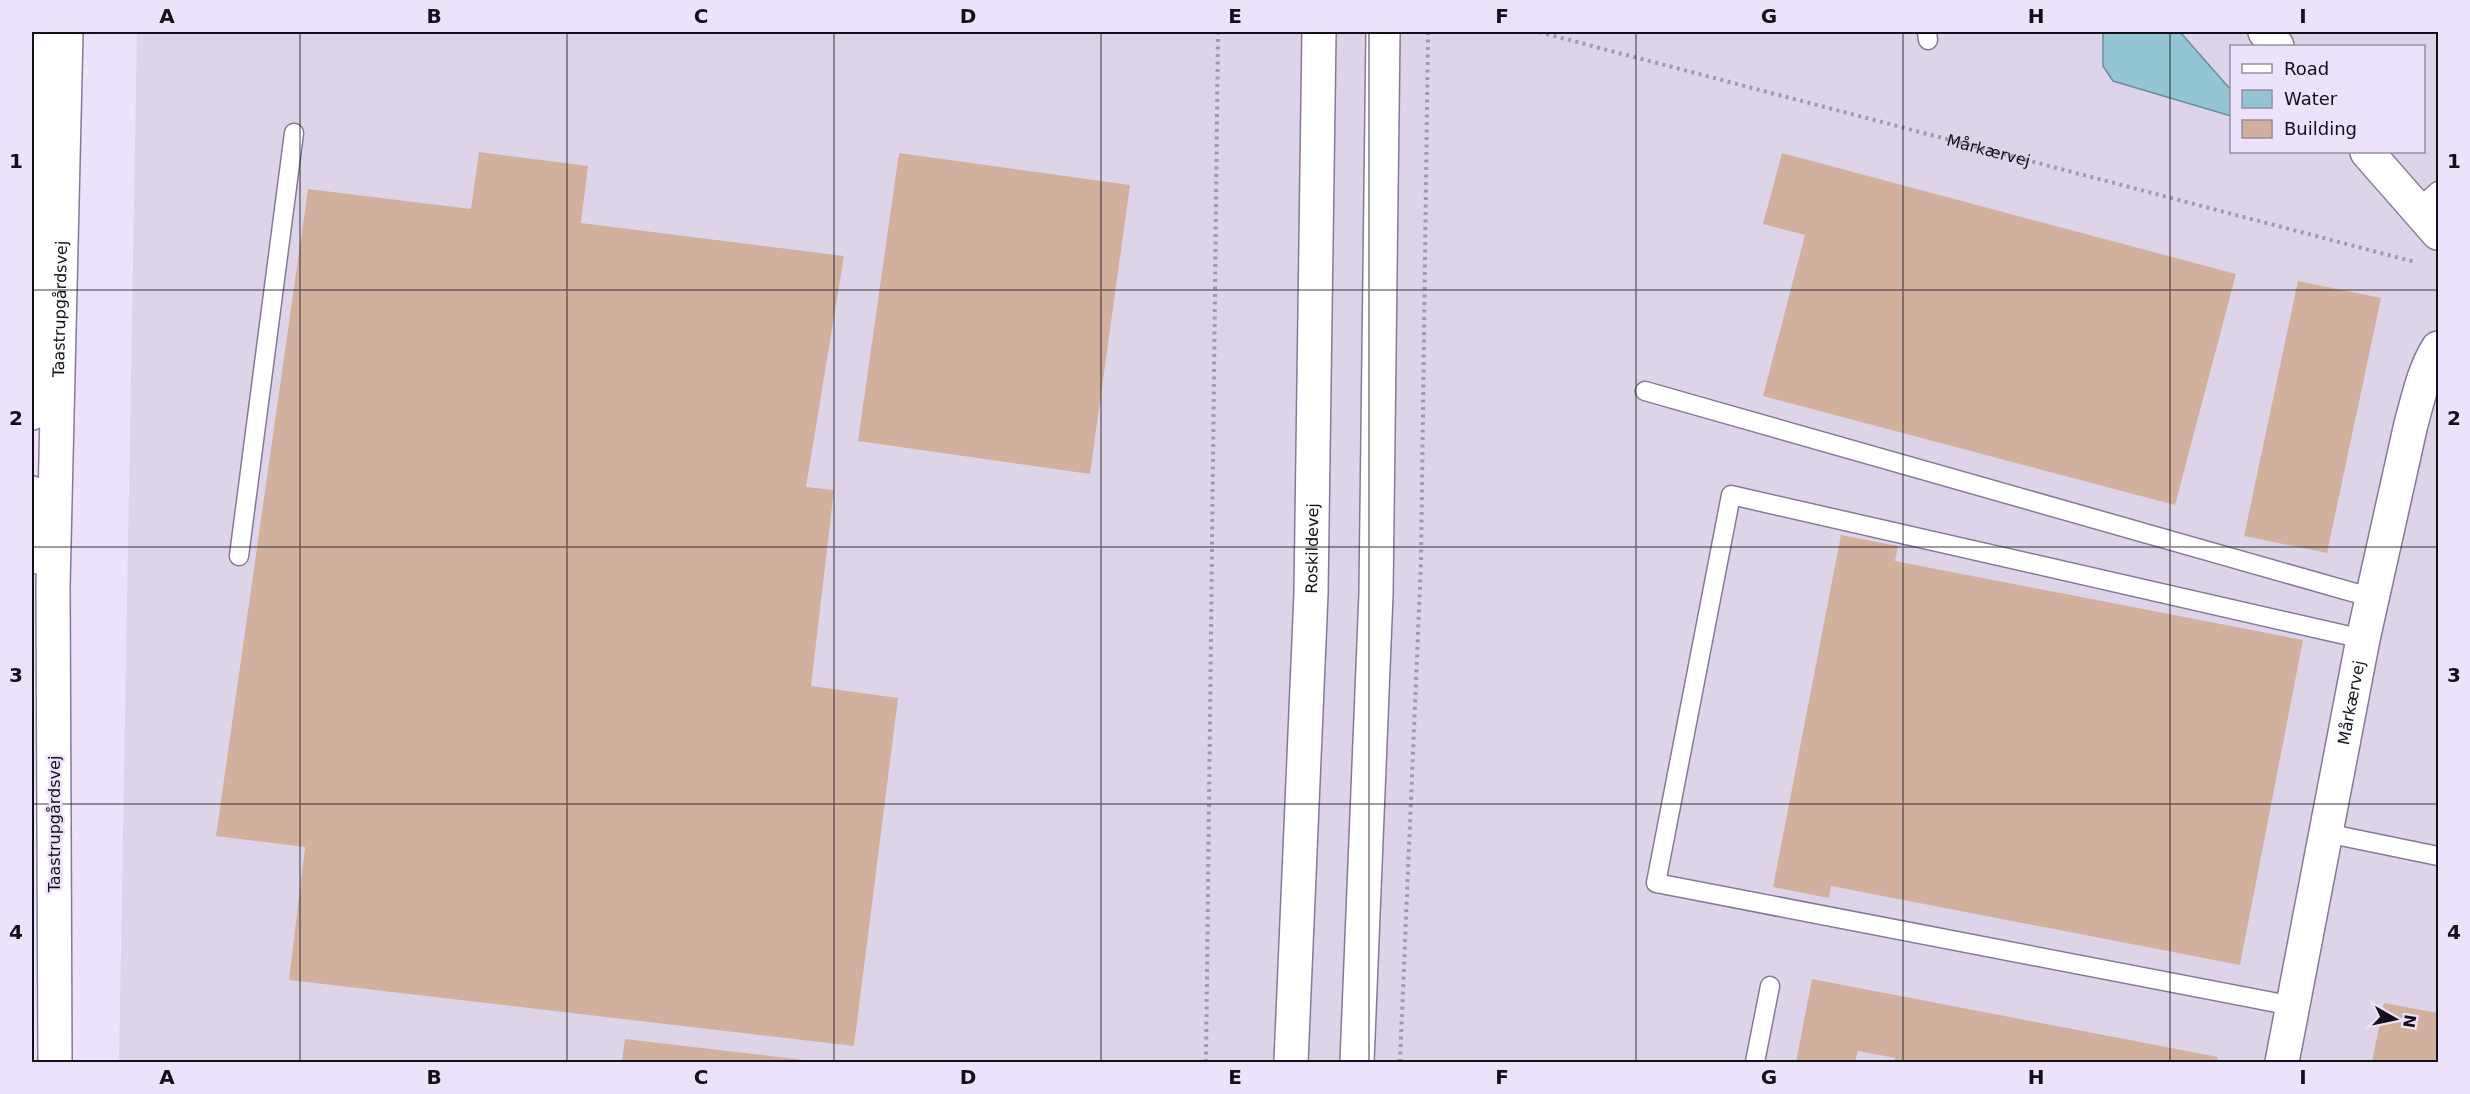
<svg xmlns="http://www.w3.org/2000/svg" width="2470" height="1094" font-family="'DejaVu Sans',sans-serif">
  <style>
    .industrial { fill: #ded4e9; fill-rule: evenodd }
    .water { fill: #93c5d3; stroke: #6d8e9b; stroke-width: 1.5 }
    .building { fill: #d2b09e }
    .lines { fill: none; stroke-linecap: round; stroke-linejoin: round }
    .service-casing { stroke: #867997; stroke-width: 21 }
    .minor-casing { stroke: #867997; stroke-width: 36 }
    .secondary-casing { stroke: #867997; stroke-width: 36 }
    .path { stroke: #a199ad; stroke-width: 4; stroke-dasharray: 3 4.5; stroke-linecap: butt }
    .service { stroke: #fff; stroke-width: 18 }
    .minor { stroke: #fff; stroke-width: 33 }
    .secondary { stroke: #fff; stroke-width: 33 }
    .grid { fill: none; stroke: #130e19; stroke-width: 1.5; stroke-opacity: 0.55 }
    .labels { text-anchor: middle; stroke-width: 5; stroke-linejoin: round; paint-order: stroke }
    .street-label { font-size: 16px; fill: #130e19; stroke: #ece2fc }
    .neatline { fill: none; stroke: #130e19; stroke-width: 2 }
    .grid-label { font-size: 20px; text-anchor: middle; font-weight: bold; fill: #130e19 }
  </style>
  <rect width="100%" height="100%" fill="#ece2fc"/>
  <path class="industrial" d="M137,32H2438V1062H119ZM2232,46H2424V152H2232Z"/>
  <path class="water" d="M2103,32H2180L2231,90V116L2113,81L2103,66Z"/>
  <path class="building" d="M479,152L588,166L581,223L844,256L806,487L834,490L811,686L898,698L854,1046L289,980L305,847L216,836L308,189L471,209Z
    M899,153L1130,185L1090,474L858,441Z
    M1782,153L2236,274L2175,505L1763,396L1805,235L1763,224Z
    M2298,281L2381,298L2327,553L2244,536Z
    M1841,535L1898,546L1895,561L2303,640L2240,965L1831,886L1829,898L1773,887Z
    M1812,979L2218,1057L2217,1062H1894L1895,1058L1858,1051L1855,1062H1796Z
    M2384,1003L2438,1013V1062H2372Z
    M625,1039L812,1061V1062H622Z"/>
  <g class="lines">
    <g class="service-casing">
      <path id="service" d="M1927,32L1928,40
        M2417,210L2438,191
        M1645,391L2373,598
        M239,556L294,133
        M2326,833L2438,856
        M2293,1006L1656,883L1731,495L2363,639
        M1755,1062L1770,986"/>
    </g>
    <g class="minor-casing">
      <g id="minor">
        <path d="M2265,32L2277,46"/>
        <path d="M2367,152L2438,233"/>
        <path d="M32,413L37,32"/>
        <path d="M32,493L33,557"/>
        <path id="s2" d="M55,1062L53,586L66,32"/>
        <path id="s3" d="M2282,1062L2363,639L2411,424C2418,399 2424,370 2438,348"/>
      </g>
    </g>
    <g class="secondary-casing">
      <g id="secondary">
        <path id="s4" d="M1291,1062L1311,594L1319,32"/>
        <path d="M1357,1062L1376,594L1383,32"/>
      </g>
    </g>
    <g class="path">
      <path id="s1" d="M1539,32L2415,262"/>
      <path d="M1206,1062L1218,32"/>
      <path d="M1400,1062L1421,562L1428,32"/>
    </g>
    <use href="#service" class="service"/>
    <use href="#minor" class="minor"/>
    <use href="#secondary" class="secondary"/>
  </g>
  <path class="grid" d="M300,32V1062M567,32V1062M834,32V1062M1101,32V1062M1369,32V1062M1636,32V1062M1903,32V1062M2170,32V1062M32,290H2438M32,547H2438M32,804H2438"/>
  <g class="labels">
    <g class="street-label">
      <text dy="6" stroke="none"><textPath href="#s1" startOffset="465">Mårkærvej</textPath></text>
      <text dy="6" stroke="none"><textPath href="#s2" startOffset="753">Taastrupgårdsvej</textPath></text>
      <text dy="6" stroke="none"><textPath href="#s4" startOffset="514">Roskildevej</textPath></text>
      <text dy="6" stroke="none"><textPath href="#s3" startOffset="366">Mårkærvej</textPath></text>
      <text transform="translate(54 824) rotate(-90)" y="6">Taastrupgårdsvej</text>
    </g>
  </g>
  <rect width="2470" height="1094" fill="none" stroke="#ece2fc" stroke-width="66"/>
  <rect x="2230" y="45" width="195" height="108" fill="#ece2fc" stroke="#958da1" stroke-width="1.5"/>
  <rect x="2242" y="64" width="30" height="9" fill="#ffffff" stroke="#958da1" stroke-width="1.5"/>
  <text x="2284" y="75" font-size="18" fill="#130e19">Road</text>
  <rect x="2242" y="90" width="30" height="18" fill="#93c5d3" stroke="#958da1" stroke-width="1.5"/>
  <text x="2284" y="105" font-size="18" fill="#130e19">Water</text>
  <rect x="2242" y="120" width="30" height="18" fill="#d2b09e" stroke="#958da1" stroke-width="1.5"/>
  <text x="2284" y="135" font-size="18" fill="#130e19">Building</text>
  <g transform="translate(2395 1019) rotate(99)" stroke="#ece2fc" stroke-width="4.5" paint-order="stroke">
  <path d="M0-4.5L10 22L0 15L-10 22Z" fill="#130e19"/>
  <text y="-9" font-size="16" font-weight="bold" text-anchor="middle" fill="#130e19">N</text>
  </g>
  <rect x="33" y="33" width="2404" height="1028" class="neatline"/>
  <g class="grid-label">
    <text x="167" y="23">A</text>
    <text x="434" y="23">B</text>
    <text x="701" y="23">C</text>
    <text x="968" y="23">D</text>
    <text x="1235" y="23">E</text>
    <text x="1502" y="23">F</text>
    <text x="1769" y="23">G</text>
    <text x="2036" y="23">H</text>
    <text x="2303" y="23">I</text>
    <text x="16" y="168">1</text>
    <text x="2454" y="168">1</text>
    <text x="16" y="425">2</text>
    <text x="2454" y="425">2</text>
    <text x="16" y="682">3</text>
    <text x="2454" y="682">3</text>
    <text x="16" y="939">4</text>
    <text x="2454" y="939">4</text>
    <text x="167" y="1084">A</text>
    <text x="434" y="1084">B</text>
    <text x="701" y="1084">C</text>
    <text x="968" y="1084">D</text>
    <text x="1235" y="1084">E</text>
    <text x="1502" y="1084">F</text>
    <text x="1769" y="1084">G</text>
    <text x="2036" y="1084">H</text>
    <text x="2303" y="1084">I</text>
  </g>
</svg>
